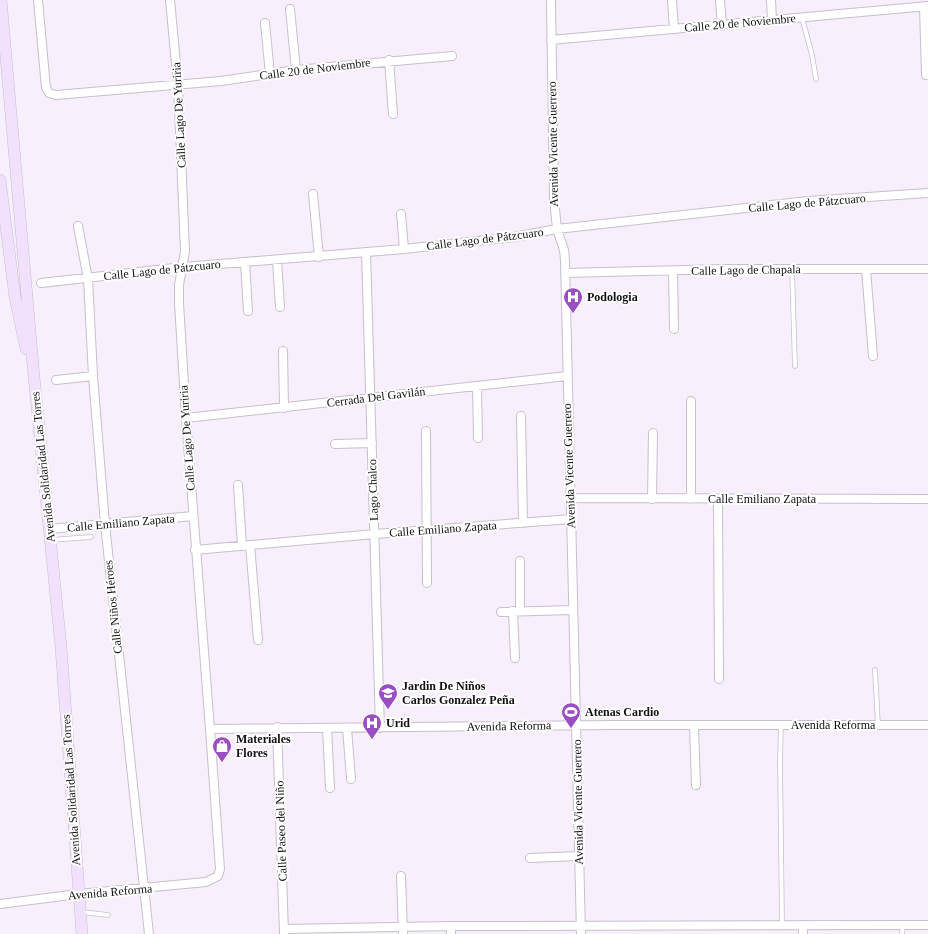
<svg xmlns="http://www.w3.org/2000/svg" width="928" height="934" font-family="'Times New Roman',serif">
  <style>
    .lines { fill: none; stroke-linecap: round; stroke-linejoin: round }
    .lane-casing { stroke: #c7bfcc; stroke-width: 5.5 }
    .street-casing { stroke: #c7bfcc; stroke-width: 10 }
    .secondary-casing { stroke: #c7bfcc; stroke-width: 12 }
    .lane { stroke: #fff; stroke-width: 4 }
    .street { stroke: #fff; stroke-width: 8 }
    .secondary { stroke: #f2e1fc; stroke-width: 11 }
    .labels { text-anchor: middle; stroke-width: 4; stroke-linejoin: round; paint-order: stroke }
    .street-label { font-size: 12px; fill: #120f13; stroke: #fff }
    .poi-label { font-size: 12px; font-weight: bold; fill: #120f13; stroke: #fff; text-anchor: start }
  </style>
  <rect width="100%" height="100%" fill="#f7effc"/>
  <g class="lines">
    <g class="lane-casing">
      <path id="lane" d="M802,18L812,55L816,79
        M792,269L795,366
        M50,540L91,537
        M875,670L878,725
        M781,725L780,761L782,925
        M81,912L108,915
        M902,934L903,925"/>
    </g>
    <g class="street-casing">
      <path id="street" d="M38,0L46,88L49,93L56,95L221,81L296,70L452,56
        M551,0L554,199L557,229L564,250L565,260L581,934
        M672,0L674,29
        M720,0L722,26
        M771,0L772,21
        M924,7L926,75
        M290,9L296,70
        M265,23L270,74
        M551,40L928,6
        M389,60L393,114
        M313,194L319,257
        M401,214L404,249
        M78,226L88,279L93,376L105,524L149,934
        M366,252L380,728
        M277,260L280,307
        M245,262L248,311
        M866,269L873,356
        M673,271L674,329
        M565,273L724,269H928
        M41,283L183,267L404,249L514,237L557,229L808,201L928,193
        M283,351L284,408
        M56,380L93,376
        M477,386L478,438
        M691,401V499
        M521,416L523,523
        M186,418L567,376
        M426,431L427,583
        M335,444L372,443
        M238,485L242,546
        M571,498L928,499
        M652,499L653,433
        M718,499L719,679
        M49,529L193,516
        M250,545L258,640
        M195,550L375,534L571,519
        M513,611L515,658
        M520,611V561
        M501,612L573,610
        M694,725L696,785
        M277,727L284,933
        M327,728L330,788
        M347,728L351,779
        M210,729L616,725H928
        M530,858L579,856
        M401,876L403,934
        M0,904L78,894L206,882L218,876L220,869L210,729L186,418L179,303V285L185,251L178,85L170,0
        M803,925V934
        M451,926V934
        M284,929L451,926L928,925"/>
    </g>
    <g class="secondary-casing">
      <path id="secondary" d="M1,0L34,377L61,647L82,934
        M0,180L15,297L26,349"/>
    </g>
    <use href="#lane" class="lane"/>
    <use href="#street" class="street"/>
    <use href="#secondary" class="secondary"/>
  </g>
  <defs>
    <g id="hospital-pin" transform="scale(1)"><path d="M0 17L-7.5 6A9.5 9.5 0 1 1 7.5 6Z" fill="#994fc2" stroke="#fff"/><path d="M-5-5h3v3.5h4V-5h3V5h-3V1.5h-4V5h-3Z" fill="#fff"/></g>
    <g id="school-pin" transform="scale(1)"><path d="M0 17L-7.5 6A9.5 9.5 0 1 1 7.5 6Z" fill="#994fc2" stroke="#fff"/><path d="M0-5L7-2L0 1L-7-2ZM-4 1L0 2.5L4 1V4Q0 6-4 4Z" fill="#fff"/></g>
    <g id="stadium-pin" transform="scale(1)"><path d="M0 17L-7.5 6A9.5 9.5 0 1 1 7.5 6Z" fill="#994fc2" stroke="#fff"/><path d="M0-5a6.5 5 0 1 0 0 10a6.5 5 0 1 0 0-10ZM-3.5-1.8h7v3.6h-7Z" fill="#fff"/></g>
    <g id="shop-pin" transform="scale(1)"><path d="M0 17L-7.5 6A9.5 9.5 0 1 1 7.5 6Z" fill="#994fc2" stroke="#fff"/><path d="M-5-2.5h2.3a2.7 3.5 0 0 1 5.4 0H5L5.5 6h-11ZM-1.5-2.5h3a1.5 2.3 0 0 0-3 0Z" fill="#fff"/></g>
  </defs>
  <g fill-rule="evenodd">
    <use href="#hospital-pin" x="573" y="297"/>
    <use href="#school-pin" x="388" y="693"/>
    <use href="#stadium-pin" x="571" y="712"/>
    <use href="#hospital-pin" x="372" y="723"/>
    <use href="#shop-pin" x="222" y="746"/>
  </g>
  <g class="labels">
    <g class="street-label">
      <text transform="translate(740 23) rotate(-5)" y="4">Calle 20 de Noviembre</text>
      <text transform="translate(315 69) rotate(-7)" y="4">Calle 20 de Noviembre</text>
      <text transform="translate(179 115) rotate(-93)" y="4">Calle Lago De Yuriria</text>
      <text transform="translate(553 144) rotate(-91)" y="4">Avenida Vicente Guerrero</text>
      <text transform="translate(807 203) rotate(-5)" y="4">Calle Lago de Pátzcuaro</text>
      <text transform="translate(485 239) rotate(-7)" y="4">Calle Lago de Pátzcuaro</text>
      <text transform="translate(162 270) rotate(-6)" y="4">Calle Lago de Pátzcuaro</text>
      <text transform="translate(746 270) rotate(-1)" y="4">Calle Lago de Chapala</text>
      <text transform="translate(376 397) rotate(-7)" y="4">Cerrada Del Gavilán</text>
      <text transform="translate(187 438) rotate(-94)" y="4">Calle Lago De Yuriria</text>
      <text transform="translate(569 466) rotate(-92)" y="4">Avenida Vicente Guerrero</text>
      <text transform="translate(43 467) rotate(-96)" y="4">Avenida Solidaridad Las Torres</text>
      <text transform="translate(373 490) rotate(-92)" y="4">Lago Chalco</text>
      <text x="762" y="503">Calle Emiliano Zapata</text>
      <text transform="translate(121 523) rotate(-5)" y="4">Calle Emiliano Zapata</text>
      <text transform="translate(443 529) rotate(-4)" y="4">Calle Emiliano Zapata</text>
      <text transform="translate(113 607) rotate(-96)" y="4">Calle Niños Héroes</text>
      <text x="833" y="729">Avenida Reforma</text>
      <text transform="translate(509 726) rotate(-1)" y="4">Avenida Reforma</text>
      <text transform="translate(71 790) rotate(-94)" y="4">Avenida Solidaridad Las Torres</text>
      <text transform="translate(578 802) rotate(-91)" y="4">Avenida Vicente Guerrero</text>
      <text transform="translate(281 831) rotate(-92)" y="4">Calle Paseo del Niño</text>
      <text transform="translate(110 892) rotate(-5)" y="4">Avenida Reforma</text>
    </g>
    <g class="poi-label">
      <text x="587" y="301">Podologia</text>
      <text x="402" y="690">Jardin De Niños<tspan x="402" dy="14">Carlos Gonzalez Peña</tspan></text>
      <text x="585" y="716">Atenas Cardio</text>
      <text x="386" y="727">Urid</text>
      <text x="236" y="743">Materiales<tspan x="236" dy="14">Flores</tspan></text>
    </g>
  </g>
</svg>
